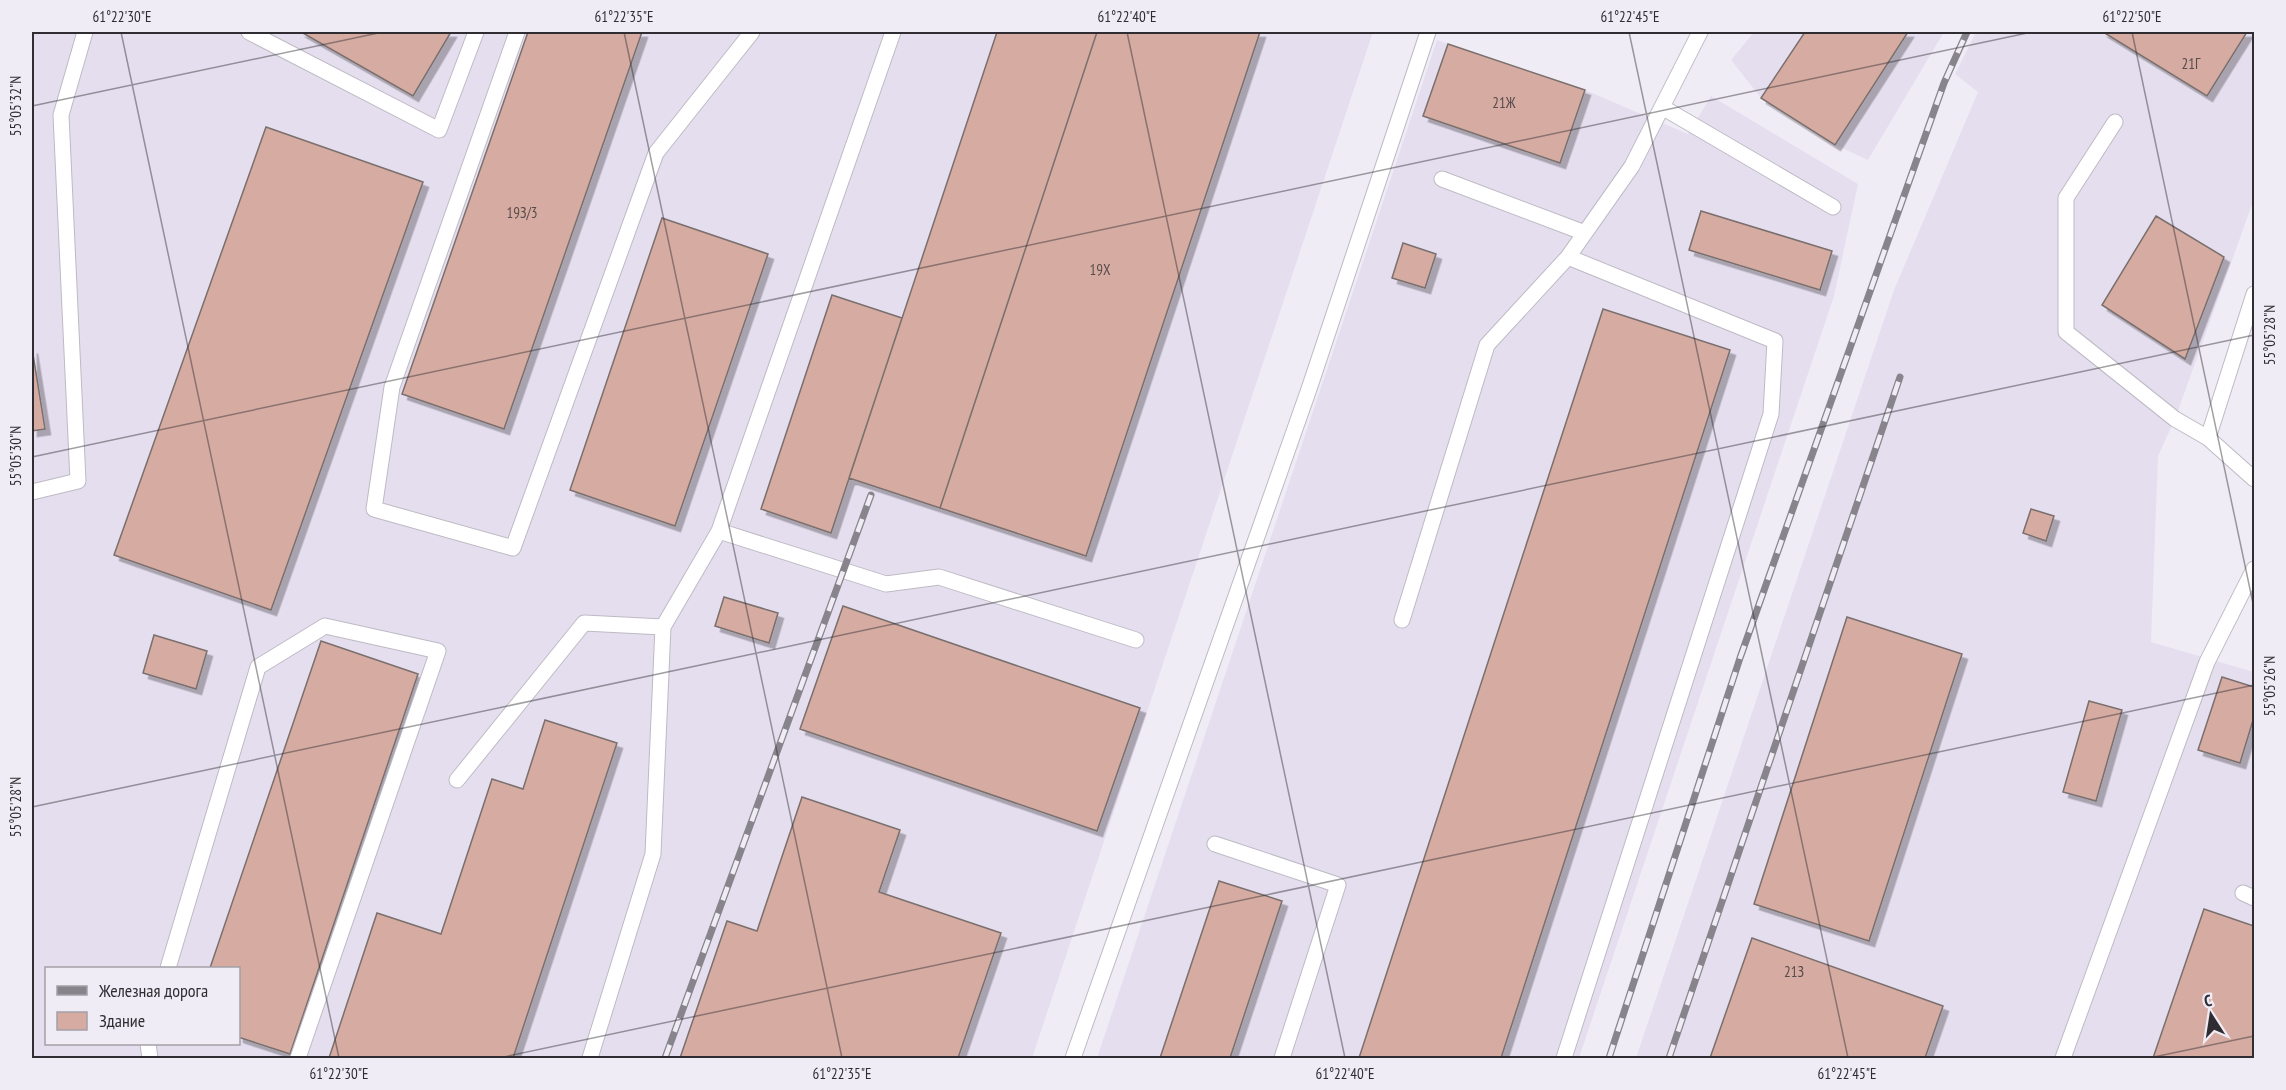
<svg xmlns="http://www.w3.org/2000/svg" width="2286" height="1090" font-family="'PT Sans Narrow',sans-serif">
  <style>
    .built { fill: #e5deef; fill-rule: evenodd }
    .building { fill: #d6aba2; stroke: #7a6f6d; stroke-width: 1.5; filter: url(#shadow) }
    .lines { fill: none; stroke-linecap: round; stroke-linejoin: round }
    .lane-casing { stroke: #bebac4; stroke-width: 17 }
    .lane { stroke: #fff; stroke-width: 15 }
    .rail-casing { stroke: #87848b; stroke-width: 7 }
    .rail { stroke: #f0ecf6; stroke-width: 4.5; stroke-dasharray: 14; stroke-linecap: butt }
    .ticks { fill: none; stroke: #2f2d31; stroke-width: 1.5; stroke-opacity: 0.45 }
    .labels { text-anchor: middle; stroke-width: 6; stroke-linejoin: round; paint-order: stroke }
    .number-label { font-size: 15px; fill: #594c4d }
    .neatline { fill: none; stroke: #2f2d31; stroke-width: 2 }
    .ticks-label { font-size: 15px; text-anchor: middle; fill: #2f2d31 }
  </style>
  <defs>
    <filter id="shadow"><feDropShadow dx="5.5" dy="5.5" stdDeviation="0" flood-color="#0004"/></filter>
  </defs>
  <rect width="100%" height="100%" fill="#f0ecf6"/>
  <path class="built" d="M32,32H1373L1032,1058H32ZM46,968H238V1044H46Z
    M1754,32H1944L1868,160L1835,145L1761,98L1731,60Z
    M1976,32H2254V199L2175,419L2158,456L2151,642L2254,672V1058H1636L1894,290L1978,92L1955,74Z
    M1437,40L1585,90L1688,134L1711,96L1858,184L1834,296L1579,1058H1097Z"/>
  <path class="building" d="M301,32H451L413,96Z
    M528,32H642L504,429L402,394Z
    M997,32H1097L940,508L849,478Z
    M1097,32H1260L1086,556L940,508Z
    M1805,32H1908L1835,145L1761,98Z
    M2103,32H2247L2207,96Z
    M1448,44L1585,90L1560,163L1423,116Z
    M266,127L423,182L271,610L114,555Z
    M1701,211L1832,251L1820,290L1689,250Z
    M2156,216L2224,257L2185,359L2102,305Z
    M662,218L768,254L675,526L570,490Z
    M1403,243L1436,254L1425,288L1392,278Z
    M832,295L902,318L831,533L761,509Z
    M1603,309L1730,350L1501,1058H1359Z
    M32,348L45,429L32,431Z
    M2031,509L2054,516L2046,541L2023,533Z
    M724,597L778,613L769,643L715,626Z
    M843,606L1140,708L1097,831L800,729Z
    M1847,617L1962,654L1869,941L1754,904Z
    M154,635L207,651L196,689L143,673Z
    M321,641L418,674L290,1054L238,1037V968H210Z
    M2222,677L2254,687V717L2240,763L2198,750Z
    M2089,701L2122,710L2096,801L2063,792Z
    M545,720L617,743L513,1058H329L377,913L441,934L492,779L523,789Z
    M802,797L900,830L879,892L1001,933L958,1058H680L727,921L757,931Z
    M1219,881L1282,901L1230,1058H1160Z
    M2204,909L2254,926V1058H2153Z
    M1752,938L1943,1006L1925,1058H1710Z"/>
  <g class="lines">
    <g class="lane-casing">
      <path id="lane" d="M249,32L439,130L476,32
        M517,32L392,387L374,509L513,548L656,153L752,32
        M1662,107L1833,207
        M2115,122L2066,198V332L2175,419L2208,438L2254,479
        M1442,179L1585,233
        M2208,438L2254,294
        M32,492L78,481L61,115L85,32
        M719,531L886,584L939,577L1136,640
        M1402,620L1487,345L1568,257
        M457,780L584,623L663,627
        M1215,844L1338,885L1282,1058
        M2243,893L2254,898
        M168,968L258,667L325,626L438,651L298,1058
        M148,1044L150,1058
        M590,1058L653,854L663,627L719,531L893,32
        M1073,1058L1309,389L1428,32
        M1564,1058L1771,414L1775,341L1568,257L1632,166L1700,32
        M2063,1058L2207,662L2254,569"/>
    </g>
    <use href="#lane" class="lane"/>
    <g class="rail-casing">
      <path id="rail" d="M665,1058L871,495
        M1609,1058L1740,658L1944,83L1967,32
        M1669,1058L1900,377"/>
    </g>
    <use href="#rail" class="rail"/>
  </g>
  <path class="ticks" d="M121,32L339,1058M624,32L842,1058M1127,32L1345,1058M1629,32L1848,1058M2132,32L2254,608M32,106L383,32M32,457L2032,32M32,807L2254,335M499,1058L2254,685M2149,1058L2254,1036"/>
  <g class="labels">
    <g class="number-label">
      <text x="2191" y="69">21Г</text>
      <text x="1504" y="108">21Ж</text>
      <text x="522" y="218">19З/3</text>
      <text x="1100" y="275">19Х</text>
      <text x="1794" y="977">21З</text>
    </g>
  </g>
  <rect width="2286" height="1090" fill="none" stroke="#f0ecf6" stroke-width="66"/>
  <rect x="45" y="967" width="195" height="78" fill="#f0ecf6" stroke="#a3a0a7" stroke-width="1.5"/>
  <rect x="57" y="986" width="30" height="9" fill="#87848b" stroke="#a3a0a7" stroke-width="1.5"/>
  <text x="99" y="997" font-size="18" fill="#2f2d31">Железная дорога</text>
  <rect x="57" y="1012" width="30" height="18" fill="#d6aba2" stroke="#a3a0a7" stroke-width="1.5"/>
  <text x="99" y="1027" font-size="18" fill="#2f2d31">Здание</text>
  <g transform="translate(2211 1015) rotate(348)" stroke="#f0ecf6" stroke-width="4.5" paint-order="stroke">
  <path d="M0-4.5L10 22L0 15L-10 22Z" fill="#2f2d31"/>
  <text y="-9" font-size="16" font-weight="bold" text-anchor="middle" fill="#2f2d31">С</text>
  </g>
  <rect x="33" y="33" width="2220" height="1024" class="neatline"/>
  <g class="ticks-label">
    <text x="122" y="22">61°22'30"E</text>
    <text x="624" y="22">61°22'35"E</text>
    <text x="1127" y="22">61°22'40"E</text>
    <text x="1630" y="22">61°22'45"E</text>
    <text x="2132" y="22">61°22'50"E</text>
    <text transform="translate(16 106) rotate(-90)" y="5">55°05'32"N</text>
    <text transform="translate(2270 335) rotate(-90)" y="5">55°05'28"N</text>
    <text transform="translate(16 456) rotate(-90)" y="5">55°05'30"N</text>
    <text transform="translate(2270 686) rotate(-90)" y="5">55°05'26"N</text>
    <text transform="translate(16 807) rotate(-90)" y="5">55°05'28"N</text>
    <text x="339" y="1079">61°22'30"E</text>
    <text x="842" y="1079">61°22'35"E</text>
    <text x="1345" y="1079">61°22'40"E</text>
    <text x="1847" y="1079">61°22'45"E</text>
  </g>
</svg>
